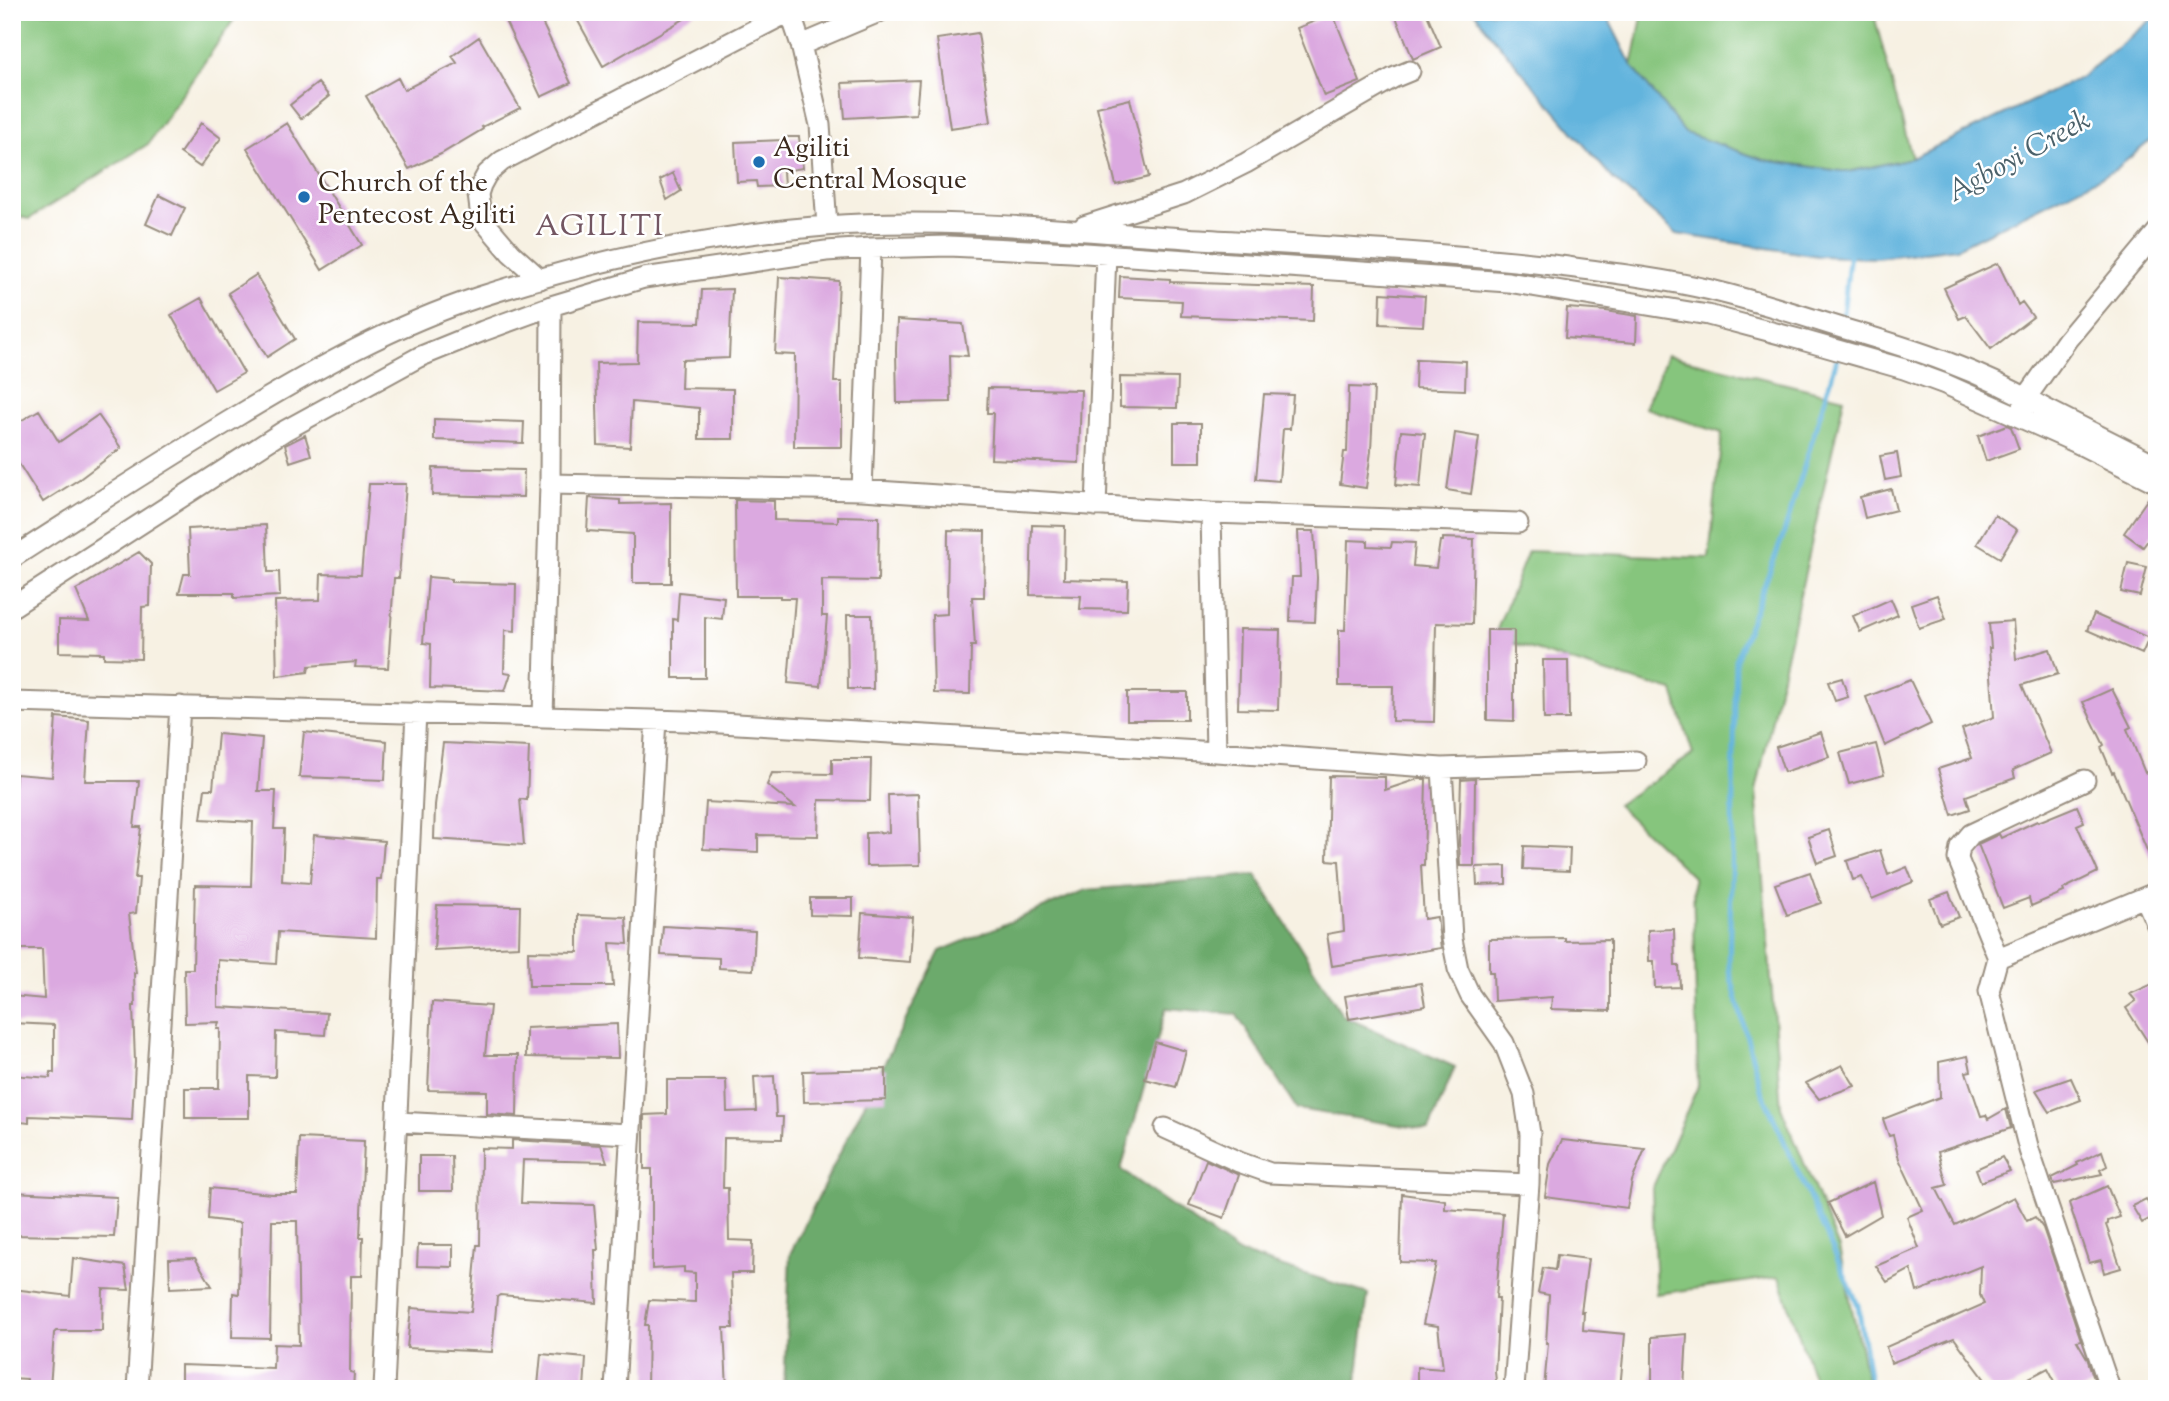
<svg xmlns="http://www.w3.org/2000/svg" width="2169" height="1401" font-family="'Sorts Mill Goudy',serif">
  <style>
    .green { fill: #86c57d; stroke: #60784e; stroke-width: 2 }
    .forest { fill: #6caa6c; stroke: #546a45; stroke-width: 2 }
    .water { fill: #62b4dd; stroke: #4e6f7e; stroke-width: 2 }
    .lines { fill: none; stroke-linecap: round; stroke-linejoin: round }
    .stream { stroke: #62b4dd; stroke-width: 5 }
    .building { fill: #dba9e0 }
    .minor-casing { stroke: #998e80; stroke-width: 23 }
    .minor { stroke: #fff; stroke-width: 19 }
    .poi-dot { fill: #1f6fb2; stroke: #fff; stroke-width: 2.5 }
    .labels { text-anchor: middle; stroke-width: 5; stroke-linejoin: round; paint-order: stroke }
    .poi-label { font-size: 28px; fill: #3b2a1e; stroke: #fff; text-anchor: start }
    .water-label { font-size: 30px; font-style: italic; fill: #4b616a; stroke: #fff }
    .neighbourhood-label { font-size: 30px; letter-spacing: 2px; fill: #735662; stroke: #fff }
  </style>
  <rect width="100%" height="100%" fill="#fff"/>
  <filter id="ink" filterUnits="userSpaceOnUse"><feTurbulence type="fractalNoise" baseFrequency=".0143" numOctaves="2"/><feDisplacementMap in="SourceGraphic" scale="14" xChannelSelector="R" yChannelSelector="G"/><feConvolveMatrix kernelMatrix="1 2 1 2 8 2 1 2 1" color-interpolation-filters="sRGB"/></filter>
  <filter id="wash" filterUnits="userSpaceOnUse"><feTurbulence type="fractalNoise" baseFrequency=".00686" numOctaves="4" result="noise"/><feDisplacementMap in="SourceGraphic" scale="28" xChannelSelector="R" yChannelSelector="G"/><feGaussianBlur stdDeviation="1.57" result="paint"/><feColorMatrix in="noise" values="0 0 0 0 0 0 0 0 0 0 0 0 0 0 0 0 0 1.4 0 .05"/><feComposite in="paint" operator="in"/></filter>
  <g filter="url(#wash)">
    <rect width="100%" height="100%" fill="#f7f1e3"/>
    <path class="green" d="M12,12H239L148,144L29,219L12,215Z
      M1643,12H1887L1875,19L1912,158L1848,172L1764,160L1685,133L1632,66Z
      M1667,355L1844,398L1756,791L1781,1107L1839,1248L1869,1389H1817L1779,1277L1656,1294L1652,1189L1698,1086L1693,877L1617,805L1693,754L1673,691L1597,670L1494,637L1528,551L1709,558L1722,433L1645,408Z"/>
    <path class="forest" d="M1256,875L1343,1016L1455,1067L1429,1130L1297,1109L1236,1014L1166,1008L1121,1170L1237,1252L1368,1294L1356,1389H784L790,1254L940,951L1086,890Z"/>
    <path class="water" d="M1474,12H1605L1632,66L1685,133L1764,160L1848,172L1912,158L2080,78L2157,15V135L2115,170L1957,248L1876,258L1818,256L1677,234L1613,179L1491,35Z"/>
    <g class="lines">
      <path class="stream" d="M1842,323L1850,252
        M1841,332L1839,352L1783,536L1736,660L1729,970L1761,1090L1858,1305L1871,1389"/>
    </g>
    <g id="blocks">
      <path class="building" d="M530,12H537L571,83L541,97L506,23Z
        M573,12H696L603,66Z
        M1394,12H1426L1441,47L1413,59Z
        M1333,14L1360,82L1324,96L1297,28Z
        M978,33L991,122L950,128L937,39Z
        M479,37L520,108L482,127L483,129L441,154L409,169L366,96L398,78L404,90L457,63L452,56Z
        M919,80L916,114L845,118L842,83Z
        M318,83L329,96L301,119L290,105Z
        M1130,99L1149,177L1116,185L1097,107Z
        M201,123L221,138L200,167L180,153Z
        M287,123L362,245L322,270L247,148Z
        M783,137H799L803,168L783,171L784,186L757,187L756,181L737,182L735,142L783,140Z
        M673,173L681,191L667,200L660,180Z
        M159,195L185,208L172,236L146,224Z
        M1998,263L2018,305L2022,302L2033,317L1991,349L1966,316L1959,319L1944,288Z
        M256,275L295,339L267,357L228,293Z
        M1120,276L1170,279V282L1314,287L1313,321L1181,316L1182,301L1119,298Z
        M779,277L839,281L834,382H842V447H794L795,355L775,354Z
        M732,289L729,358L682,360L681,388L733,389V439H699V408L632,402L630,447L598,445L596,363L637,362L638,322L700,323L702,290Z
        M1381,293L1425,296L1423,326L1380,324Z
        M201,298L244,373L214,390L171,315Z
        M1567,308L1606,311L1637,316L1636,343L1565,338Z
        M897,320L963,324L968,356L950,355L951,402L897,403L896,351Z
        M1416,359L1466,361L1465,390L1415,388Z
        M1120,377L1178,378L1177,408L1120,407Z
        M1349,387L1374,388L1371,451L1366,488L1340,484L1344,452H1347Z
        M988,388L1081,390L1079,463L991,459L993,413H987Z
        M1264,394L1293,395L1290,429H1283L1279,481L1256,479Z
        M39,410L59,442L98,415L121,448L81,478L43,502L12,453V426Z
        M434,419L524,422L523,443L434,440Z
        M1174,423H1201V462H1174Z
        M2007,425L2011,427L2019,449L1986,461L1978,436Z
        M1401,431L1425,433L1420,487L1396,485Z
        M1455,433L1479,437L1471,494L1447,490Z
        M305,435L311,455L290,462L285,445Z
        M1897,453L1901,477L1885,480L1880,456Z
        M433,468L524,470L523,497L432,495Z
        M369,484H406L399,578H394L388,668L355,667L356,662L309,666L308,672L277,676L275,601L320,600L321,574L361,575Z
        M1891,489L1896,510L1865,518L1860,497Z
        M2151,494L2157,495V528L2143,547L2124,533Z
        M589,498L620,500V504L671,503V583H633V534L587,531Z
        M735,500L774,501V520L838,522V516L879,517L878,581L822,580V616H827L821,686L788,683L795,598H780V596H736Z
        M1995,515L2017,530L2000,558L1977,544Z
        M266,525L268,572H279L280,596L234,598V593H179L184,574H190L188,529Z
        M1032,525L1065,526L1064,579L1128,581L1127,610L1080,609L1081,596L1030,595Z
        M948,530L985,531L984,597H972L975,646H971L970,694L934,693L932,615L947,614Z
        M1298,531H1314L1317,578L1315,622L1290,621L1292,577H1300Z
        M1443,538L1474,539L1472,624L1436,623L1434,722L1392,721L1393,686H1339V630H1345L1348,540L1368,541V546L1391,547L1392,542L1415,543L1413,566L1436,568L1440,541H1443Z
        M139,552L151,564L150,606L142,607L141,659L104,658V653L59,652V620L89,621L76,590Z
        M2128,563L2147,567L2140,596L2121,592Z
        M428,577L451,579V582L516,584L515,631L505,630L504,672L511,673L505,691L430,688L431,644L423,643Z
        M679,592L724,597L722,619L705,617V678H673V619L677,620Z
        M1937,595L1946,619L1919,628L1911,604Z
        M1891,599L1898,615L1860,632L1853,616Z
        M2094,614L2149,638L2142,654L2087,630Z
        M847,615H872L873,689H848Z
        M2013,621L2016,659L2050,649L2058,674L2022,685L2051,753L2013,770L2015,778L1966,796L1970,809L1952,815L1938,769L1972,758L1962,729L1994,717L1989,648H1991L1989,623Z
        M1240,629L1280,630L1278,710L1238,709Z
        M1487,630H1514V721L1487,720Z
        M1543,660H1568L1569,719H1544Z
        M1842,678L1848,697L1835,701L1828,682Z
        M1910,680L1931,724L1885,746L1866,697Z
        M2112,689L2131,727L2127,729L2145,773L2157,768V874L2114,772L2112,773L2101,747L2104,745L2083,702Z
        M1127,692H1187V720H1127Z
        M56,717L89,720L85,781H139L134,827H141L135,878H139L136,913L129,914L136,973H134L135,1006H133L135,1062L132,1120L29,1116V1123L12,1121V1075L50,1078L51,1072L54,1073V1025L12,1023V996L44,999L42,949H12V830L16,774L52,777Z
        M304,732L387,741L385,780L299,777Z
        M1821,732L1829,757L1784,772L1776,747Z
        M218,734L262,738L258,791H276L274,829H284L282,881L310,883L314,835L384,841L381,879H377L376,938L278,932L276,964L218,960V1007L327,1013L325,1035L276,1032L275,1077L249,1076V1118H185V1088H219L220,1029H217L219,1022L185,1023L184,969H193L195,885L251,886L253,822L201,819L205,789H213Z
        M443,743L529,747L527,800L520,799L524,845L434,839L435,805Z
        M1876,744L1884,775L1849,784L1840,753Z
        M832,759H871L870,801L819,800L818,836L758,835V852L703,849L706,802L795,807L767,785L772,773L832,774Z
        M1329,776L1385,777V790L1418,779H1426L1424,865H1421L1424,919L1437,917L1441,948L1332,966L1327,934L1344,931L1339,861L1327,860Z
        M1475,779L1474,866H1460L1459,841L1461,780Z
        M918,794L920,865L866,866V833L889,832L888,795Z
        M2077,806L2084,822L2077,825L2098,872L2063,889L2064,892L2031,906L2029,898L2003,908L1978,844L1999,834L2001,838L2037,821L2038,822Z
        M1829,830L1837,856L1817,863L1808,837Z
        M1524,846L1570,848L1569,871L1523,869Z
        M1880,850L1888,875L1907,867L1913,882L1872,899L1862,877L1853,880L1847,861Z
        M1506,866V884L1477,885L1476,867Z
        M1810,872L1821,903L1787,915L1775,884Z
        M1949,892L1959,917L1940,924L1930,899Z
        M810,898H853V916L810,915Z
        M437,905L520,906L519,946L434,950Z
        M862,913L913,917L910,962L859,958Z
        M578,915L626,917L628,944L610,943L613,986H529L528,951L578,952Z
        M663,926L755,931L753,970L719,968V958L661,955Z
        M1674,929L1675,966H1679L1680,987L1655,988L1654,961H1649L1648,930Z
        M1565,938V941L1610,940V1011L1551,1009L1552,997L1494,1001L1493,972H1489V939Z
        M2157,982V1056L2126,1008L2136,1001L2130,994Z
        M1421,983L1425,1006L1349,1019L1345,996Z
        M432,1002L490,1006L485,1055H518L517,1116L487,1114V1091L428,1090Z
        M617,1024L618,1058L526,1057V1028Z
        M1155,1042L1186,1051L1176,1087L1145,1079Z
        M1968,1056L1971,1071L1966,1072L1981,1116L1986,1115L1988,1119L2006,1109L2011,1128L1938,1152L1947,1185L1936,1188L1955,1225L2014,1197L2027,1221L2035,1217L2043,1228L2081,1340L2077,1341L2087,1358L2096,1385L2082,1389H2059L2048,1368L2008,1389H1992L1954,1338L1891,1363L1886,1347L1984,1304L1980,1295L1981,1266L1917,1292L1911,1269L1887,1282L1876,1266L1919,1248L1907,1217L1923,1210L1899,1159L1893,1135L1889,1136L1883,1119L1940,1097L1939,1062Z
        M1842,1065L1855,1086L1819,1099L1806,1083Z
        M886,1069V1100L804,1102L803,1071Z
        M774,1076L776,1117H783L782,1139L724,1138L723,1188H728L729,1240L753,1241L752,1273H731L733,1328H724L727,1389H647L648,1325H645L649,1300L695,1302V1273L684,1272V1267L652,1269V1169H644V1115L667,1114V1080H726L727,1112L756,1111L754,1077Z
        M2071,1078L2081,1100L2050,1112L2036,1090Z
        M299,1138L364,1141L360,1237H363L362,1276H351L350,1372L354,1373L353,1389L268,1387V1389H240L181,1386V1365L273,1368L274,1344L299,1345L297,1221H272L270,1338L232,1337L233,1293L239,1294L240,1223L208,1219L210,1188L272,1194H297Z
        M512,1140L601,1145L607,1162L523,1160L521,1203L594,1205L598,1250H595L597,1303L500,1295L497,1297L492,1352L407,1348L411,1308L471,1312L477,1245H480L481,1148L512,1149Z
        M1562,1140L1645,1149L1632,1181L1627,1208L1545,1197L1550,1164Z
        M2102,1151L2107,1166L2100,1170L2102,1174L2054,1184L2052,1178L2078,1165L2077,1163Z
        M419,1156H452L453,1191H419Z
        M2002,1157L2010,1171L1981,1182L1976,1169Z
        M1206,1160L1239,1175L1224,1218L1189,1205Z
        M1873,1182L1881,1215L1845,1236L1828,1203Z
        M2107,1186L2120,1217L2108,1221V1224L2106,1225L2121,1268L2104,1273L2101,1260L2089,1263L2069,1203Z
        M12,1192L117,1197L114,1237L12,1235Z
        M1402,1194L1445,1200V1209L1503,1213L1496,1298H1499L1495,1372L1497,1389H1417V1367L1443,1369L1438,1326L1423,1324L1436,1263L1400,1262Z
        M2146,1199L2155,1216L2142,1223L2132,1206Z
        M418,1245H453V1267L417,1266Z
        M1557,1255L1588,1259L1581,1312H1584L1583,1330L1625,1334L1620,1389H1544L1548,1343H1546L1549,1295L1538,1293L1543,1268L1555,1270Z
        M73,1258L125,1266L129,1290L103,1289L102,1331H56L54,1333L50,1388L27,1389V1379L12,1378V1289L70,1296Z
        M195,1258L212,1286L170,1288L169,1259Z
        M1687,1334L1684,1389H1652V1337Z
        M541,1354L586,1358L584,1389L538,1386Z"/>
    </g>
  </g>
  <g filter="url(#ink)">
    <use href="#blocks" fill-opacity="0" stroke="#998e80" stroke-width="2"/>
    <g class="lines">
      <g class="minor-casing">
        <path id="minor" d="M790,12L801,45L820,125L827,226
          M801,45L879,12
          M1084,226L1184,194L1246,163L1393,78L1410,71
          M540,279L511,253L481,218L478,194L481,185L487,174L502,161L789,12
          M2022,409L2026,398L2067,340L2157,232
          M550,484L862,490L1211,513L1518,523
          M862,490L871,248
          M1096,506L1106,254
          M1211,513L1216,752
          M12,558C87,510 162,461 239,415C315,369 394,325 479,297C591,261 708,235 825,226C949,217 1076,231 1200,239C1317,246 1435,252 1552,265C1606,272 1659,278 1711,290C1756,301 1801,315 1845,329C1914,349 1982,371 2044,408L2157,465
          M12,607L284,431L419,357L483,331L551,306L644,278L826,251L871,248L949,246L1071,252L1508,282L1708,315L1802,340L1904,369L1945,384L2075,442L2157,483
          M12,702L686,721L1216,752L1442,768L1636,761
          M543,716L550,484L551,306
          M1442,768L1452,939L1458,969L1470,995L1504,1043L1524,1094L1530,1134L1529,1184L1514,1389
          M2085,780L1971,834L1960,847L1958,859L1998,958L1989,991L2029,1150L2110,1389
          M2145,898L2157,925
          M1998,958L2157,892
          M398,1122L630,1134
          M1165,1128L1239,1162L1270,1173L1529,1184
          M137,1389L180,706
          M384,1389L416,712
          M615,1389L656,720"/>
      </g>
      <use href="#minor" class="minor"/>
    </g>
  </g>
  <g class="poi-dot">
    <circle cx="759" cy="162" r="7"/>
    <circle cx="304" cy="197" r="7"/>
  </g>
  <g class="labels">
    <g class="poi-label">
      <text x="773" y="156">Agiliti<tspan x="773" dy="32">Central Mosque</tspan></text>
      <text x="318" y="191">Church of the<tspan x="318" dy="32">Pentecost Agiliti</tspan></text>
    </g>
    <g class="water-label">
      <text transform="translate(2018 155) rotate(-29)" y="10">Agboyi Creek</text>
    </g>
    <g class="neighbourhood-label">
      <text x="600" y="235">AGILITI</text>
    </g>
  </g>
  <rect width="2169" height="1401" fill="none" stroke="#fff" stroke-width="42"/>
</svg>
